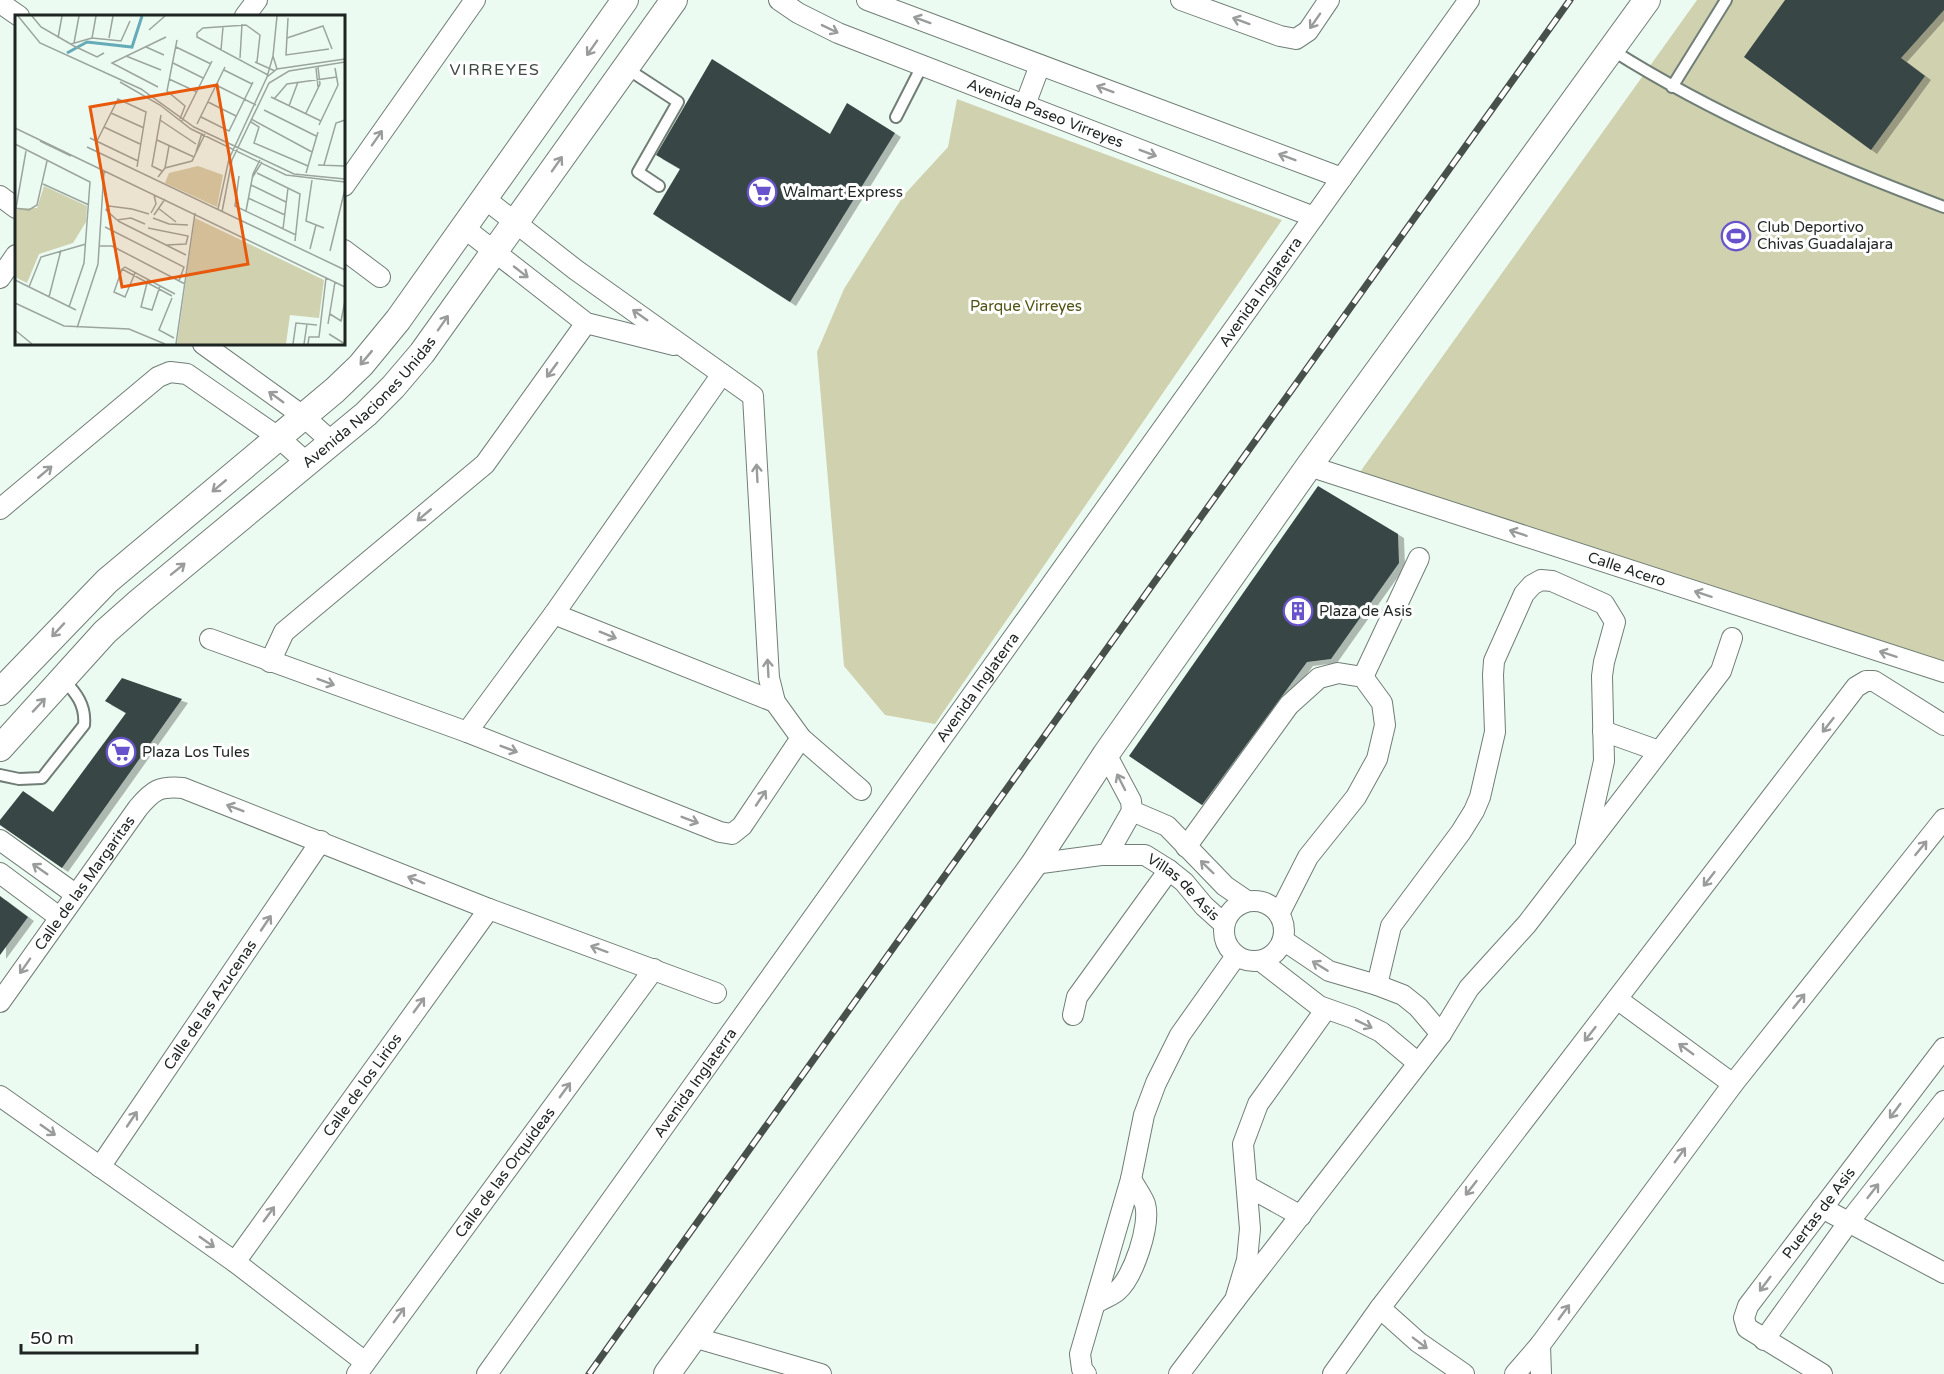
<svg xmlns="http://www.w3.org/2000/svg" width="1944" height="1374" font-family="'Varela Round',sans-serif">
  <style>
    .green { fill: #cfd1af }
    .building { fill: #374644; filter: url(#shadow) }
    .lines { fill: none; stroke-linecap: round; stroke-linejoin: round }
    .service-casing { stroke: #717e76; stroke-width: 14 }
    .minor-casing { stroke: #717e76; stroke-width: 22 }
    .tertiary-casing { stroke: #717e76; stroke-width: 28 }
    .service { stroke: #fff; stroke-width: 10 }
    .minor { stroke: #fff; stroke-width: 20 }
    .tertiary { stroke: #fff; stroke-width: 26 }
    .rail-casing { stroke: #48504b; stroke-width: 7 }
    .rail { stroke: #fff; stroke-width: 4.5; stroke-dasharray: 14; stroke-linecap: butt }
    .oneway { stroke: #9a9c9b }
    .labels { text-anchor: middle; stroke-width: 6; stroke-linejoin: round; paint-order: stroke }
    .street-label { font-size: 15px; fill: #1e2421; stroke: #fff }
    .poi-label { font-size: 15px; fill: #1e2421; stroke: #fff; text-anchor: start }
    .park-label { font-size: 15px; fill: #515213; stroke: #fff }
    .neighbourhood-label { font-size: 16px; letter-spacing: 1.5px; fill: #3e4a43; stroke: #fff }
    .inset-river { fill: none; stroke: #65abb8; stroke-width: 3 }
    .inset-road { fill: none; stroke: #9aa59e; stroke-width: 1.5 }
    .view { fill: #e8590c; fill-opacity: 0.15; stroke: #e8590c; stroke-width: 3 }
    .inset-edge { fill: none; stroke: #1e2421; stroke-width: 3 }
  </style>
  <defs>
    <filter id="shadow"><feDropShadow dx="6" dy="4" stdDeviation="0" flood-color="#0004"/></filter>
  </defs>
  <rect width="100%" height="100%" fill="#ecfbf2"/>
  <path class="green" d="M1697,0H1944V666L1360,472Z
    M957,99L1282,220L935,724L885,715L844,666L817,352L844,289L871,246L904,195L948,147Z"/>
  <path class="building" d="M1785,0H1944V10L1901,58L1925,76L1871,150L1744,57Z
    M712,59L830,134L847,103L895,133L790,302L653,214L680,169L656,155Z
    M1318,486L1398,534L1399,563L1331,659L1307,662L1202,805L1129,756Z
    M122,678L182,699L62,868L0,825V820L23,791L53,812L126,713L105,701Z
    M0,896L28,917L0,955Z"/>
  <g class="lines">
    <g class="service-casing">
      <path id="service" d="M1612,50C1715,115 1829,164 1944,207
        M626,68L678,102L638,172L659,186
        M1672,87L1726,0
        M896,117L922,66
        M0,775L19,779L42,778L84,725C86,705 76,693 63,679"/>
    </g>
    <g class="minor-casing">
      <g id="minor">
        <path id="s1" d="M779,0L798,13L838,33L1314,217"/>
        <path d="M867,0L1342,178"/>
        <path d="M1181,0L1280,36L1296,39L1308,31L1329,0"/>
        <path d="M0,3L19,16"/>
        <path d="M245,16L257,0"/>
        <path d="M1025,105L1040,65"/>
        <path d="M344,186L475,0"/>
        <path d="M0,196L16,208"/>
        <path d="M484,198L576,270L753,396L769,678L775,702L801,738L861,790"/>
        <path d="M463,227L586,323L674,345"/>
        <path d="M344,250L380,277"/>
        <path d="M0,278L16,255"/>
        <path d="M203,344L303,416L332,442"/>
        <path id="s2" d="M1309,466L1944,672"/>
        <path d="M0,509L158,377L170,372L187,374L278,437L307,463"/>
        <path d="M554,614L775,702"/>
        <path d="M210,639L467,732L720,832L732,834L742,826L801,738"/>
        <path d="M270,662L284,632L485,464L586,323"/>
        <path d="M1363,677L1419,558"/>
        <path d="M1603,731L1659,751"/>
        <path d="M467,732L554,614L722,374"/>
        <path d="M1106,754L1131,801L1132,811L1167,826L1225,886L1247,901"/>
        <path d="M0,840L75,894"/>
        <path d="M1186,847L1289,705L1319,678L1338,673L1363,677L1382,703L1385,725L1377,759L1356,797L1308,857L1279,914"/>
        <path d="M1107,855L1132,811"/>
        <path id="s3" d="M1034,864L1101,855H1145L1169,870L1184,882L1204,906L1224,924"/>
        <path d="M0,873L59,917"/>
        <circle cx="1254" cy="931" r="30"/>
        <path d="M1283,940L1329,971L1377,985L1403,995L1418,1007L1441,1034"/>
        <path d="M1261,961L1319,1006L1353,1018L1381,1032L1418,1063"/>
        <path d="M1377,985L1391,926L1461,832L1474,811L1480,797L1495,732L1493,675L1494,661L1524,594L1532,585L1541,580L1552,581L1604,604L1615,622L1604,662L1602,676L1604,761L1586,842"/>
        <path d="M1617,999L1733,1084"/>
        <path id="s4" d="M0,1002L138,808C153,790 159,786 183,788L489,909L716,993"/>
        <path d="M1073,1015L1077,997L1169,870"/>
        <path d="M0,1096L235,1262L365,1362"/>
        <path id="s5" d="M100,1167L321,841"/>
        <path d="M1247,1186L1301,1216"/>
        <path d="M1822,1208L1944,1273"/>
        <path id="s6" d="M235,1262L489,909"/>
        <path d="M1235,1300L1441,1034L1469,988L1527,924L1721,671L1732,638"/>
        <path d="M1096,1303C1102,1299 1111,1296 1117,1291C1133,1278 1151,1225 1145,1204C1142,1196 1135,1187 1131,1179"/>
        <path d="M1380,1308L1418,1342L1464,1374"/>
        <path d="M693,1337L821,1374"/>
        <path d="M1764,1340L1848,1223L1944,1101"/>
        <path d="M1540,1345L1541,1374"/>
        <path id="s7" d="M357,1374L654,969"/>
        <path id="s8" d="M487,1374L1469,0"/>
        <path d="M1086,1374L1082,1369L1080,1354L1131,1179L1144,1115L1156,1083L1180,1035L1236,956"/>
        <path d="M1179,1374L1235,1300L1247,1260L1250,1229L1243,1144L1258,1104L1326,1009"/>
        <path d="M1333,1374L1380,1308L1856,687L1866,681H1874L1944,725"/>
        <path d="M1515,1374L1540,1345L1733,1084L1944,819"/>
        <path id="s9" d="M1822,1374L1747,1328L1744,1318L1748,1306L1944,1048"/>
      </g>
    </g>
    <g class="tertiary-casing">
      <g id="tertiary">
        <path d="M0,692L107,581L335,390L361,365L398,320L625,0"/>
        <path id="s10" d="M0,748L105,632L140,601L366,414L393,387L422,353L674,0"/>
        <path d="M667,1374L1034,864L1106,754L1309,466L1647,0"/>
      </g>
    </g>
    <use href="#service" class="service"/>
    <use href="#minor" class="minor"/>
    <use href="#tertiary" class="tertiary"/>
    <g class="rail-casing">
      <path id="rail" d="M589,1374L1570,0"/>
    </g>
    <use href="#rail" class="rail"/>
  </g>
  <defs><path id="oneway-shaft" d="M-6 0H5M1.5-3L5.5 0L1.5 3" fill="none" stroke-width="1.6" stroke-linecap="round" stroke-linejoin="round" transform="scale(1.5)"/></defs>
  <g class="oneway">
    <use href="#oneway-shaft" transform="translate(922 20) rotate(-160)"/>
    <use href="#oneway-shaft" transform="translate(1241 21) rotate(-160)"/>
    <use href="#oneway-shaft" transform="translate(1315 21) rotate(125)"/>
    <use href="#oneway-shaft" transform="translate(830 29) rotate(26)"/>
    <use href="#oneway-shaft" transform="translate(592 48) rotate(125)"/>
    <use href="#oneway-shaft" transform="translate(1105 89) rotate(-159)"/>
    <use href="#oneway-shaft" transform="translate(377 138) rotate(-55)"/>
    <use href="#oneway-shaft" transform="translate(1148 153) rotate(21)"/>
    <use href="#oneway-shaft" transform="translate(1287 157) rotate(-159)"/>
    <use href="#oneway-shaft" transform="translate(557 164) rotate(-55)"/>
    <use href="#oneway-shaft" transform="translate(521 272) rotate(38)"/>
    <use href="#oneway-shaft" transform="translate(640 315) rotate(-145)"/>
    <use href="#oneway-shaft" transform="translate(443 323) rotate(-55)"/>
    <use href="#oneway-shaft" transform="translate(366 358) rotate(130)"/>
    <use href="#oneway-shaft" transform="translate(552 370) rotate(126)"/>
    <use href="#oneway-shaft" transform="translate(276 397) rotate(-144)"/>
    <use href="#oneway-shaft" transform="translate(45 472) rotate(-40)"/>
    <use href="#oneway-shaft" transform="translate(757 473) rotate(-93)"/>
    <use href="#oneway-shaft" transform="translate(219 486) rotate(140)"/>
    <use href="#oneway-shaft" transform="translate(424 515) rotate(140)"/>
    <use href="#oneway-shaft" transform="translate(1518 533) rotate(-162)"/>
    <use href="#oneway-shaft" transform="translate(178 569) rotate(-39)"/>
    <use href="#oneway-shaft" transform="translate(1703 594) rotate(-162)"/>
    <use href="#oneway-shaft" transform="translate(58 630) rotate(133)"/>
    <use href="#oneway-shaft" transform="translate(608 635) rotate(22)"/>
    <use href="#oneway-shaft" transform="translate(1888 654) rotate(-162)"/>
    <use href="#oneway-shaft" transform="translate(768 668) rotate(-93)"/>
    <use href="#oneway-shaft" transform="translate(326 682) rotate(20)"/>
    <use href="#oneway-shaft" transform="translate(39 705) rotate(-47)"/>
    <use href="#oneway-shaft" transform="translate(1828 725) rotate(128)"/>
    <use href="#oneway-shaft" transform="translate(509 749) rotate(21)"/>
    <use href="#oneway-shaft" transform="translate(1121 782) rotate(-117)"/>
    <use href="#oneway-shaft" transform="translate(761 798) rotate(-56)"/>
    <use href="#oneway-shaft" transform="translate(235 808) rotate(-159)"/>
    <use href="#oneway-shaft" transform="translate(690 820) rotate(21)"/>
    <use href="#oneway-shaft" transform="translate(1921 848) rotate(-51)"/>
    <use href="#oneway-shaft" transform="translate(1207 867) rotate(-136)"/>
    <use href="#oneway-shaft" transform="translate(40 869) rotate(-145)"/>
    <use href="#oneway-shaft" transform="translate(1709 879) rotate(128)"/>
    <use href="#oneway-shaft" transform="translate(416 880) rotate(-158)"/>
    <use href="#oneway-shaft" transform="translate(266 923) rotate(-56)"/>
    <use href="#oneway-shaft" transform="translate(599 949) rotate(-160)"/>
    <use href="#oneway-shaft" transform="translate(25 966) rotate(125)"/>
    <use href="#oneway-shaft" transform="translate(1320 966) rotate(-148)"/>
    <use href="#oneway-shaft" transform="translate(1799 1001) rotate(-51)"/>
    <use href="#oneway-shaft" transform="translate(419 1005) rotate(-54)"/>
    <use href="#oneway-shaft" transform="translate(1364 1024) rotate(26)"/>
    <use href="#oneway-shaft" transform="translate(1590 1034) rotate(128)"/>
    <use href="#oneway-shaft" transform="translate(1686 1049) rotate(-144)"/>
    <use href="#oneway-shaft" transform="translate(565 1090) rotate(-54)"/>
    <use href="#oneway-shaft" transform="translate(1895 1111) rotate(127)"/>
    <use href="#oneway-shaft" transform="translate(132 1119) rotate(-56)"/>
    <use href="#oneway-shaft" transform="translate(48 1130) rotate(35)"/>
    <use href="#oneway-shaft" transform="translate(1680 1155) rotate(-54)"/>
    <use href="#oneway-shaft" transform="translate(1471 1188) rotate(128)"/>
    <use href="#oneway-shaft" transform="translate(1873 1191) rotate(-52)"/>
    <use href="#oneway-shaft" transform="translate(269 1214) rotate(-54)"/>
    <use href="#oneway-shaft" transform="translate(207 1242) rotate(35)"/>
    <use href="#oneway-shaft" transform="translate(1765 1284) rotate(127)"/>
    <use href="#oneway-shaft" transform="translate(1564 1312) rotate(-54)"/>
    <use href="#oneway-shaft" transform="translate(399 1315) rotate(-54)"/>
    <use href="#oneway-shaft" transform="translate(1420 1343) rotate(37)"/>
  </g>
  <defs>
    <g id="supermarket-ring" transform="scale(1.5)"><circle r="9.5" fill="#fff" stroke="#6853cc" stroke-width="1.5"/><path d="M-6-5.5h2.5l.6 2H6L4.5 2H-2.5L-4.4-4H-6ZM-1.5 3.2a1.3 1.3 0 1 0 .1 0ZM3 3.2a1.3 1.3 0 1 0 .1 0Z" fill="#6853cc"/></g>
    <g id="stadium-ring" transform="scale(1.5)"><circle r="9.5" fill="#fff" stroke="#6853cc" stroke-width="1.5"/><path d="M0-5a6.5 5 0 1 0 0 10a6.5 5 0 1 0 0-10ZM-3.5-1.8h7v3.6h-7Z" fill="#6853cc"/></g>
    <g id="building-ring" transform="scale(1.5)"><circle r="9.5" fill="#fff" stroke="#6853cc" stroke-width="1.5"/><path d="M-4-6H4V6H1V3H-1V6H-4ZM-2.5-4.3h1.7v1.8h-1.7ZM.8-4.3h1.7v1.8H.8ZM-2.5-1h1.7V.8h-1.7ZM.8-1h1.7V.8H.8Z" fill="#6853cc"/></g>
  </defs>
  <g fill-rule="evenodd">
    <use href="#supermarket-ring" x="762" y="192"/>
    <use href="#stadium-ring" x="1736" y="236"/>
    <use href="#building-ring" x="1298" y="611"/>
    <use href="#supermarket-ring" x="121" y="752"/>
  </g>
  <g class="labels">
    <g class="street-label">
      <text dy="5" stroke="none"><textPath href="#s1" startOffset="290">Avenida Paseo Virreyes</textPath></text>
      <text dy="5" stroke="none"><textPath href="#s8" startOffset="1330">Avenida Inglaterra</textPath></text>
      <text dy="5" stroke="none"><textPath href="#s10" startOffset="507">Avenida Naciones Unidas</textPath></text>
      <text dy="5" stroke="none"><textPath href="#s2" startOffset="334">Calle Acero</textPath></text>
      <text dy="5" stroke="none"><textPath href="#s8" startOffset="844">Avenida Inglaterra</textPath></text>
      <text dy="5" stroke="none"><textPath href="#s4" startOffset="146">Calle de las Margaritas</textPath></text>
      <text dy="5" stroke="none"><textPath href="#s3" startOffset="162">Villas de Asis</textPath></text>
      <text dy="5" stroke="none"><textPath href="#s5" startOffset="196">Calle de las Azucenas</textPath></text>
      <text dy="5" stroke="none"><textPath href="#s8" startOffset="358">Avenida Inglaterra</textPath></text>
      <text dy="5" stroke="none"><textPath href="#s6" startOffset="218">Calle de los Lirios</textPath></text>
      <text dy="5" stroke="none"><textPath href="#s7" startOffset="250">Calle de las Orquídeas</textPath></text>
      <text dy="5" stroke="none"><textPath href="#s9" startOffset="228">Puertas de Asis</textPath></text>
    </g>
    <g class="poi-label">
      <text x="783" y="197">Walmart Express</text>
      <text x="1757" y="232">Club Deportivo<tspan x="1757" dy="17">Chivas Guadalajara</tspan></text>
      <text x="1319" y="616">Plaza de Asis</text>
      <text x="142" y="757">Plaza Los Tules</text>
    </g>
    <g class="park-label">
      <text x="1026" y="311">Parque Virreyes</text>
    </g>
    <g class="neighbourhood-label">
      <text x="495" y="75">VIRREYES</text>
    </g>
  </g>
  <g transform="translate(15 15)">
    <rect width="330" height="330" fill="#ecfbf2"/>
    <path d="M183,151L208,160L202,192L150,168L154,158ZM29,171L72,191L71,207L58,228L24,239L12,268L0,262V193H22ZM180,203L309,265L304,303L275,300L271,329H162Z" fill="#cfd1af"/>
    <path class="inset-river" d="M52,38L72,27L117,32L127,1"/>
    <path class="inset-road" d="M3,1L25,28L126,74L179,112L279,159L330,164M17,1L26,12L59,31L82,42L89,38M273,3L271,40L314,34M134,15L150,1M43,23L47,1M77,23L81,1M94,23L98,1M272,23L308,11L317,34M162,25L152,76L170,91L165,104M59,28L64,1M56,29L77,23L106,26L115,6M131,32L149,40M161,32L196,49M206,35L208,12M111,41L146,55M225,43L227,9M240,47L260,56M242,47L245,20L231,10L188,13L182,18V22L253,60M158,48L188,63M301,53L303,72M262,54L258,41L262,1M209,55L237,69M252,62L262,54L330,44M154,64L182,77M105,67L145,90L176,114L271,160L330,167M201,70L241,90M143,72L97,48L151,22M256,82L306,106M259,84L272,69L322,62M193,87L221,101M274,91L283,67M249,95L301,121M96,98L129,113M291,98L305,69L303,52M146,100L137,151L147,156M186,102L214,116L238,67M236,104L297,137M145,105L181,129M167,106L197,46M236,107L244,112L239,128L293,151M182,109L210,52M304,110L323,70L320,53M89,112L125,129M0,113L330,272M75,123L123,146M142,125L179,142M25,126L56,141M82,126L103,84L131,97L122,152M0,129L75,167L69,248L54,292M72,132L330,255M181,137L187,118M303,150L330,151M309,150L321,108L330,105M150,153L154,131M242,158L285,179L280,226M291,158L303,117M224,161L220,191L281,220M143,162L150,153L177,146L190,119M237,163L247,147M297,165L291,206L309,213M28,169L74,190M236,170L271,187M233,183L270,200M0,193L14,195L22,190L32,146M1,193L11,136M143,193L161,207M203,194L214,144L252,62L258,41M231,196L238,159L245,145M207,197L217,145L254,68L274,56L330,47M136,198L141,189L139,180M139,200L150,184M138,203L154,209L173,210M103,206L171,240M130,209L116,203L102,205L91,195L94,191L117,194L134,199M90,212L169,252L164,266M133,213L173,221L171,229L151,230M268,214L273,173M84,231H97L170,269M295,234L301,210M315,236L330,174M107,254L99,277L110,282L120,258M107,254L110,252L160,279M107,254L157,281M133,264L126,292L137,295L145,271M0,265L61,295M14,272L26,242L71,229M34,282L46,235M157,283L144,315L159,323M0,288L49,311L114,314L150,329M315,299L326,306L330,286M313,309L320,267M62,313L83,249L89,156M0,315L17,329M314,319L330,329M161,329L180,198M278,329L281,308L302,310M289,329L292,309M293,329L294,322H304L311,263"/>
    <path class="view" d="M202,70L233,249L107,272L75,92Z"/>
    <rect width="330" height="330" class="inset-edge"/>
  </g>
  <path d="M21 1344v9h176v-9" fill="none" stroke="#1e2421" stroke-width="3"/>
  <text x="30" y="1344" font-size="18" fill="#1e2421" stroke="#ffffff" stroke-width="4.5" paint-order="stroke">50 m</text>
</svg>
